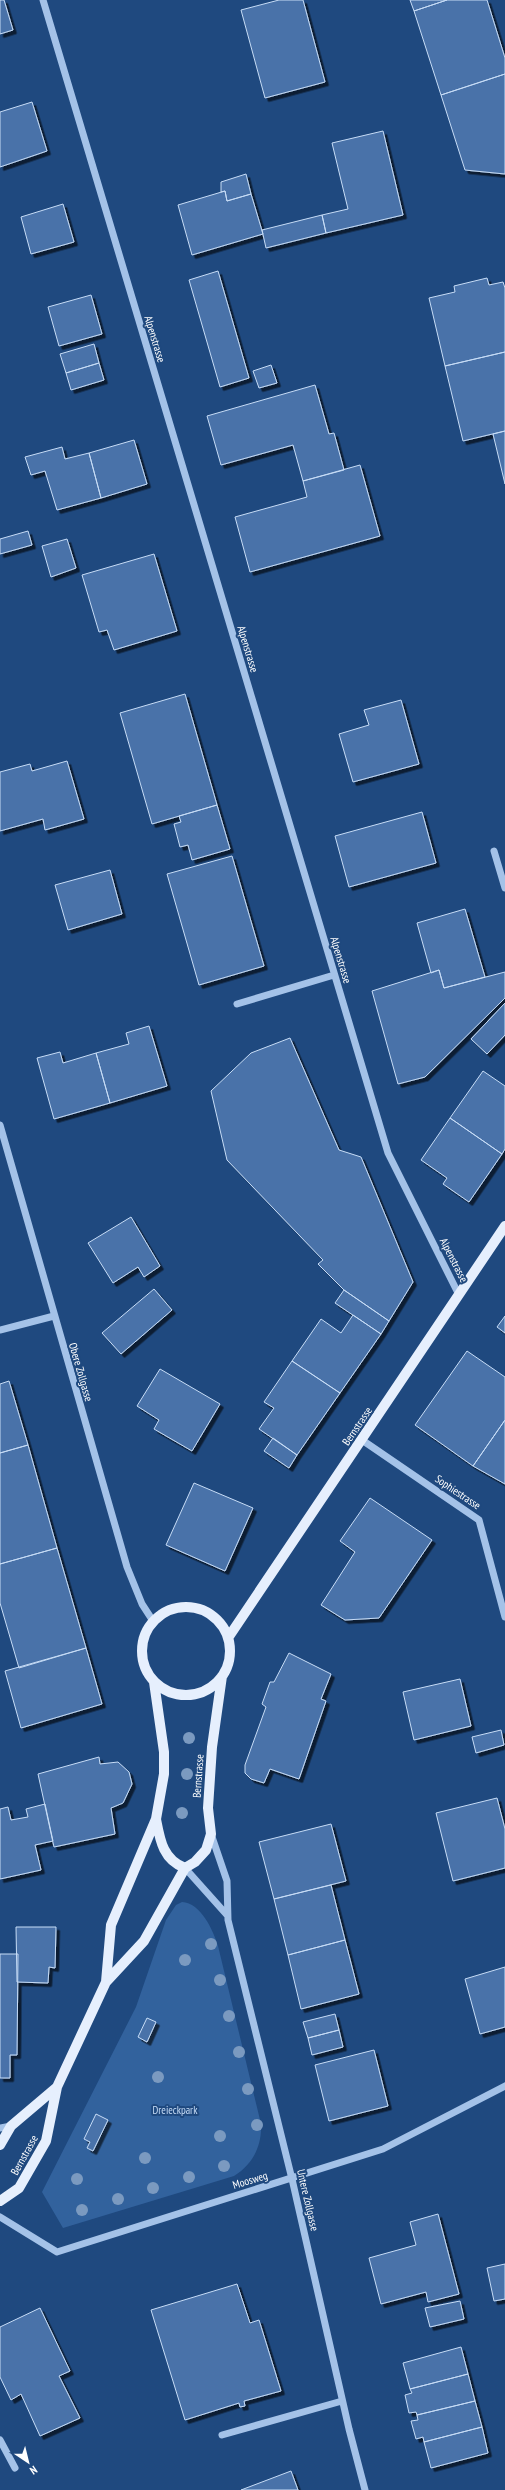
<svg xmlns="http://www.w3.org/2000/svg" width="505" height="2490" font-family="'PT Sans Narrow',sans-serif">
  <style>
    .green { fill: #32629d }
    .building { fill: #4872a9; stroke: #c7dcf6; filter: url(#shadow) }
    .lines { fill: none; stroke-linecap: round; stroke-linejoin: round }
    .minor { stroke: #a4c2e8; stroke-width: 7 }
    .major { stroke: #e6effd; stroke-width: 10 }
    .tree { fill: #7b9ac0 }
    .labels { text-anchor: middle; stroke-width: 4; stroke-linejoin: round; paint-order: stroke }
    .street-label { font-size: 11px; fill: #fff; stroke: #1f497f }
    .park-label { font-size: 11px; fill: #c7dcf6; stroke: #1f497f }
  </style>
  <defs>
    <filter id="shadow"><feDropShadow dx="3.5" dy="3.5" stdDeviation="0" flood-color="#0009"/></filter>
  </defs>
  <rect width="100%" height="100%" fill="#1f497f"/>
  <path class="green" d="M182,1902C201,1903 213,1930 218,1946L261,2124C262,2146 253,2164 234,2176L63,2228L42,2192L136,2007L166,1920L176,1905Z"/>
  <path class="building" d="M0,0H4L13,30L0,34Z
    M279,0H303L325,82L265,98L241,10Z
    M410,0H447L414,11Z
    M447,0H487L505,58V74L441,95L414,11Z
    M505,74V174L465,170L441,95Z
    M32,102L47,151L0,167V112Z
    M383,131L403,215L326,233L322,215L348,209L332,143Z
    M246,174L251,194L227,201L225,191L221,192V182Z
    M225,191L227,201L251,194L263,234L192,255L178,205Z
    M63,204L74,242L31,254L21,217Z
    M322,215L326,233L266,248L262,230Z
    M218,271L249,378L220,387L189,280Z
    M487,278L489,285L503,282L505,288V352L445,366L429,298L455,292L454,286Z
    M91,295L102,334L59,346L48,307Z
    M94,344L99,363L66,373L60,354Z
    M505,352V431L463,441L445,366Z
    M99,363L104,380L71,390L66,373Z
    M271,365L277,383L259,388L253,371Z
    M315,385L329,434L334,433L344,470L303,481L293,445L221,465L207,416Z
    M505,431V484L493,434Z
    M134,440L147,484L101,498L89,453Z
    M62,447L65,459L89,453L101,498L57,510L45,471L31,475L25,457Z
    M360,465L380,536L250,572L235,517L307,497L303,481Z
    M28,531L32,545L0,554V539Z
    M67,539L76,568L51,577L42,546Z
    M154,554L177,631L114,650L107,630L99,632L82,575Z
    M185,694L217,805L152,824L120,713Z
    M401,700L419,764L353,782L339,734L369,725L364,710Z
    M67,761L84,819L45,830L43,819L0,831V772L30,764L32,771Z
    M217,805L230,849L192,860L188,845L180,847L174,824L181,822L179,816Z
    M422,812L436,863L349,887L335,836Z
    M232,856L264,966L199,985L167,874Z
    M110,870L122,914L68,930L55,885Z
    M465,909L485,977L444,988L439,970L431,973L417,923Z
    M439,970L444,988L505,972V998L425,1077L398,1084L372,991Z
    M505,1003V1035L487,1054L471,1039Z
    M149,1026L167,1086L110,1103L96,1053L129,1044L126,1033Z
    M290,1038L339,1150L361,1157L413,1282L389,1321L344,1290L318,1264L323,1260L227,1160L211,1091L251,1053Z
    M60,1052L63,1063L96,1053L110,1103L54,1119L37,1058Z
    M483,1071L505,1086V1149L502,1154L450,1118Z
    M450,1118L502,1154L469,1202L443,1184L447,1178L421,1160Z
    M131,1217L160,1266L144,1277L138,1267L113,1283L88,1243Z
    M154,1289L172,1310L121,1354L102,1333Z
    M344,1290L389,1321L381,1334L335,1303Z
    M353,1315L381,1334L340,1393L292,1361L321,1319L341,1333Z
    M505,1316V1333L497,1327Z
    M467,1351L505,1377V1420L473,1466L415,1425Z
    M292,1361L340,1393L297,1455L259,1429L274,1408L264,1402Z
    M160,1369L220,1404L192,1451L154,1429L159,1420L137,1406Z
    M9,1381L28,1445L0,1453V1384Z
    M505,1420V1484L473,1466Z
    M273,1438L297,1455L289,1468L264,1451Z
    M28,1445L57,1548L0,1564V1453Z
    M194,1483L253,1508L225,1571L166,1545Z
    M370,1498L432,1540L379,1618L345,1620L321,1605L355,1552L340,1541Z
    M57,1548L86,1648L19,1668L0,1603V1564Z
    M86,1648L102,1704L21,1728L5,1671Z
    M289,1653L331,1674L321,1699L326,1701L299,1779L270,1769L264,1783L251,1779L245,1773V1765L266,1707L262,1704L270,1682H274Z
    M460,1679L471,1726L414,1740L403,1692Z
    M501,1730L504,1745L476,1753L472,1737Z
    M99,1757L100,1764L118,1762L129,1772L132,1784L123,1803L111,1808L115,1834L54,1847L38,1774Z
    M497,1798L505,1829V1868L453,1881L436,1813Z
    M45,1804L53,1841L35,1845L41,1870L0,1879V1809L8,1807L11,1820L28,1817L26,1809Z
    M331,1824L346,1881L274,1899L259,1842Z
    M331,1885L345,1940L288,1955L274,1899Z
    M16,1927H56L55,1968L49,1967L48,1983L17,1982Z
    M345,1940L359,1994L301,2009L288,1955Z
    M0,1954H18L17,2055H10V2078H0Z
    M505,1967V2027L480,2034L465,1979Z
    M335,2014L339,2030L308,2038L303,2022Z
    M147,2018L156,2022L147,2042L138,2037Z
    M339,2030L343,2047L312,2055L308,2038Z
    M374,2050L388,2106L329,2121L315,2065Z
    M96,2114L108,2120L93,2151L87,2148L90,2142L84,2139Z
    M438,2214L459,2294L428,2302L426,2292L381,2304L369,2258L416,2245L410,2222Z
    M505,2264V2299L494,2301L487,2268Z
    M237,2284L250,2323L259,2320L281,2391L244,2401L245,2406L240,2407L239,2403L185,2420L151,2310Z
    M460,2301L464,2319L430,2327L425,2308Z
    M40,2308L70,2371L59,2376L80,2418L40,2436L21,2394L11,2400L0,2377V2327Z
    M461,2347L468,2374L410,2389L403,2363Z
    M468,2374L475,2401L417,2415L416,2412L409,2413L405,2395L412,2393L410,2389Z
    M475,2401L482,2427L424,2442L423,2437L416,2439L411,2421L418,2420L417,2415Z
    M482,2427L488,2453L431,2468L424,2442Z
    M291,2471L298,2490H241Z"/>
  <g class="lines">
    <path class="minor" d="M43,0L388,1153L459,1295
      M494,851L505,888
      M237,1004L334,975
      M0,1125L127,1567L142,1604L153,1621
      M0,1330L54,1316
      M362,1440L479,1520L505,1617
      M211,1834L227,1881L228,1920L292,2179L349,2429L365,2490
      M185,1868L227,1915
      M0,2128L11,2126
      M0,2217L57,2252L383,2149L505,2086
      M222,2435L342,2401
      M0,2440L15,2468"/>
    <path class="major" d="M142 1651a44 44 0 1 1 88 0a44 44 0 1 1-88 0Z
      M228,1638L505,1226
      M156,1819C160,1840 163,1860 185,1868
      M106,1982L111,1925L156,1819L164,1774V1752L154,1682
      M0,2145L11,2126L57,2087
      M0,2201L19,2188L46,2141L57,2087L106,1982L144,1941L185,1868L195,1862L206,1850L211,1834L208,1808L212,1747L222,1676"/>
  </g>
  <g class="tree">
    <circle cx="189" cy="1738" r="6"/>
    <circle cx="187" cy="1774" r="6"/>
    <circle cx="182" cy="1813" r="6"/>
    <circle cx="211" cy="1944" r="6"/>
    <circle cx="185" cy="1960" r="6"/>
    <circle cx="220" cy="1980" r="6"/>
    <circle cx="229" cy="2016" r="6"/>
    <circle cx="239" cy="2052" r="6"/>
    <circle cx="158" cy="2077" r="6"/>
    <circle cx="248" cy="2089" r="6"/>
    <circle cx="257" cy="2125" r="6"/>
    <circle cx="220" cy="2136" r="6"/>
    <circle cx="145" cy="2158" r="6"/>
    <circle cx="224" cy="2166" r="6"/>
    <circle cx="189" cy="2177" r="6"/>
    <circle cx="77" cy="2179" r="6"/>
    <circle cx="153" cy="2188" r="6"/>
    <circle cx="118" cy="2199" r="6"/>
    <circle cx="82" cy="2210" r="6"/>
  </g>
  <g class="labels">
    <g class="street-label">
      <text transform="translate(155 339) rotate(73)" y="4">Alpenstrasse</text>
      <text transform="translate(248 649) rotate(73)" y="4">Alpenstrasse</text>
      <text transform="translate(341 960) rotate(73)" y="4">Alpenstrasse</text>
      <text transform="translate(454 1260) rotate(63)" y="4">Alpenstrasse</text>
      <text transform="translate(81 1372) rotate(74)" y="4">Obere Zollgasse</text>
      <text transform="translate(357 1426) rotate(-56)" y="4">Bernstrasse</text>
      <text transform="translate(458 1492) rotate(34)" y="4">Sophiestrasse</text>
      <text transform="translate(198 1776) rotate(-86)" y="4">Bernstrasse</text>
      <text transform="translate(24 2155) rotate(-61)" y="4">Bernstrasse</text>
      <text transform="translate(250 2180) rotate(-17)" y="4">Moosweg</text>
      <text transform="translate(308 2200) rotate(77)" y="4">Untere Zollgasse</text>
    </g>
    <g class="park-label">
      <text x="175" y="2114">Dreieckpark</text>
    </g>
  </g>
  <g transform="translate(28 2462) rotate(145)" stroke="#1f497f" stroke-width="3" paint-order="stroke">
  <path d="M0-3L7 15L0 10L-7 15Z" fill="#ffffff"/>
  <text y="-6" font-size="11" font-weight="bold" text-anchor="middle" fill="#ffffff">N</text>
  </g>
</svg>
